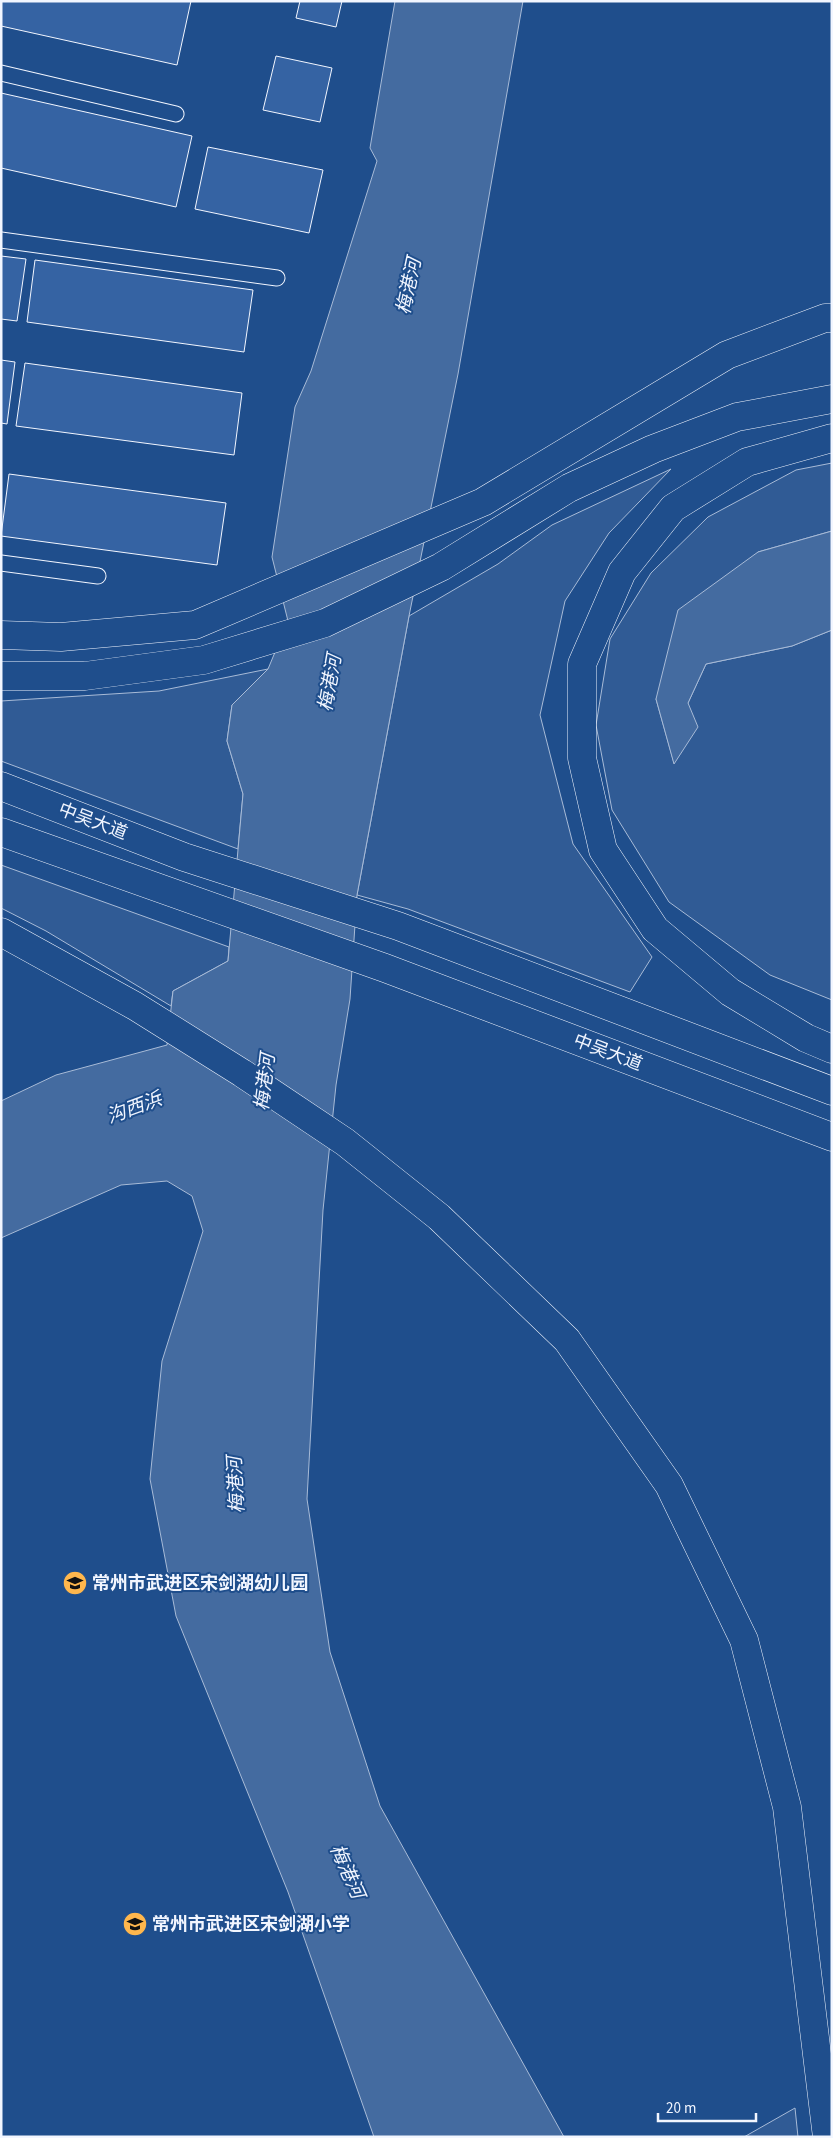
<svg xmlns="http://www.w3.org/2000/svg" width="833" height="2138" font-family="'Source Sans 3','Noto Sans SC',sans-serif">
  <style>
    .built { fill: #305b95; stroke: #a8bbd7 }
    .water { fill: #446ba0; stroke: #a8bbd7 }
    .building { fill: #3563a3; stroke: #f2f6ff }
    .lines { fill: none; stroke-linecap: round; stroke-linejoin: round }
    .lane-casing { stroke: #f2f6ff; stroke-width: 17 }
    .street-casing { stroke: #f2f6ff; stroke-width: 29 }
    .primary-casing { stroke: #f2f6ff; stroke-width: 29 }
    .highway-casing { stroke: #f2f6ff; stroke-width: 29 }
    .lane { stroke: #1f4e8c; stroke-width: 15 }
    .street { stroke: #1f4e8c; stroke-width: 28 }
    .primary { stroke: #1f4e8c; stroke-width: 28 }
    .highway { stroke: #1f4e8c; stroke-width: 28 }
    .labels { text-anchor: middle; stroke-width: 4; stroke-linejoin: round; paint-order: stroke }
    .street-label { font-size: 18px; fill: #f2f6ff; stroke: #1f4e8c }
    .poi-label { font-size: 18px; font-weight: bold; fill: #f2f6ff; stroke: #1f4e8c; text-anchor: start }
    .water-label { font-size: 19px; font-style: italic; fill: #f2f6ff; stroke: #1f4e8c }
  </style>
  <rect width="100%" height="100%" fill="#1f4e8c"/>
  <path class="built" d="M832,463V531L758,552L656,699L674,763L688,703L706,664L792,646L832,630V1000L770,975L669,902L612,810L596,725L610,639L651,573L708,517L796,470Z
    M671,469L609,533L565,601L540,715L573,844L652,957L630,992L408,909L357,895L409,616L498,564L552,525Z
    M268,669L232,705L227,741L243,794L238,849L1,761V701L159,691Z
    M1,865L229,947L228,961L173,991L171,1006L46,931L1,908Z
    M795,2108L798,2137H744Z"/>
  <path class="water" d="M395,1H523L458,374L409,616L357,895L350,999L336,1085L323,1210L307,1499L330,1652L380,1806L564,2137H374L288,1892L176,1616L150,1479L162,1361L203,1231L192,1196L167,1181L121,1185L1,1238V1101L56,1075L167,1045L173,991L228,961L243,794L227,741L232,705L268,669L288,621L272,557L295,407L311,371L377,161L370,148Z
    M832,531V630L792,646L706,664L688,703L698,727L674,764L656,699L678,610L758,552Z"/>
  <path class="building" d="M1,1H191L177,65L1,26Z
    M300,1H342L336,27L296,18Z
    M276,56L332,68L320,122L263,110Z
    M1,93L192,136L176,207L1,168Z
    M208,147L323,170L309,233L195,209Z
    M1,256L26,259L17,321L1,319Z
    M35,260L253,290L244,352L27,322Z
    M1,360L15,362L7,424L1,423Z
    M25,363L242,393L234,455L16,426Z
    M9,474L226,503L217,565L1,536Z"/>
  <g class="lines">
    <g class="lane-casing">
      <path id="lane" d="M1,73L176,114
        M1,240L277,278
        M1,563L98,576"/>
    </g>
    <g class="street-casing">
      <path id="street" d="M1,635L61,637L195,625L483,502L727,355L825,318H832"/>
    </g>
    <g class="primary-casing">
      <path id="primary" d="M1,786L184,857L398,926L832,1091
        M1,832L385,968L832,1137"/>
    </g>
    <g class="highway-casing">
      <path id="highway" d="M832,438L747,462L673,508L622,572L582,664V758L603,850L655,929L730,992L806,1038L832,1049
        M1,676H85L204,660L325,623L441,567L569,488L653,449L737,417L832,399
        M1,932L135,1006L242,1073L345,1142L439,1217L567,1340L669,1485L744,1640L787,1807L827,2137"/>
    </g>
    <use href="#lane" class="lane"/>
    <use href="#street" class="street"/>
    <use href="#primary" class="primary"/>
    <use href="#highway" class="highway"/>
  </g>
  <defs>
    <g id="school-disc" transform="scale(1.25)"><circle r="9.5" fill="#ffb74d" stroke="#1f4e8c"/><path d="M0-5L7-2L0 1L-7-2ZM-4 1L0 2.5L4 1V4Q0 6-4 4Z" fill="#111"/></g>
  </defs>
  <g fill-rule="evenodd">
    <use href="#school-disc" x="75" y="1583"/>
    <use href="#school-disc" x="135" y="1924"/>
  </g>
  <g class="labels">
    <g class="street-label">
      <text transform="translate(93 821) rotate(21)" y="6">中吴大道</text>
      <text transform="translate(608 1052) rotate(21)" y="6">中吴大道</text>
    </g>
    <g class="poi-label">
      <text x="92" y="1589">常州市武进区宋剑湖幼儿园</text>
      <text x="152" y="1930">常州市武进区宋剑湖小学</text>
    </g>
    <g class="water-label">
      <text transform="translate(408 286) rotate(-78)" y="7">梅港河</text>
      <text transform="translate(329 683) rotate(-80)" y="7">梅港河</text>
      <text transform="translate(264 1082) rotate(-83)" y="7">梅港河</text>
      <text transform="translate(134 1107) rotate(-20)" y="7">沟西浜</text>
      <text transform="translate(235 1485) rotate(-93)" y="7">梅港河</text>
      <text transform="translate(348 1871) rotate(66)" y="7">梅港河</text>
    </g>
  </g>
  <rect width="833" height="2138" fill="none" stroke="#f2f6ff" stroke-width="5"/>
  <path d="M658 2113v8h98v-8" fill="none" stroke="#f2f6ff" stroke-width="2.5"/>
  <text x="666" y="2113" font-size="15" fill="#f2f6ff" stroke="#1f4e8c" stroke-width="4" paint-order="stroke">20 m</text>
</svg>
